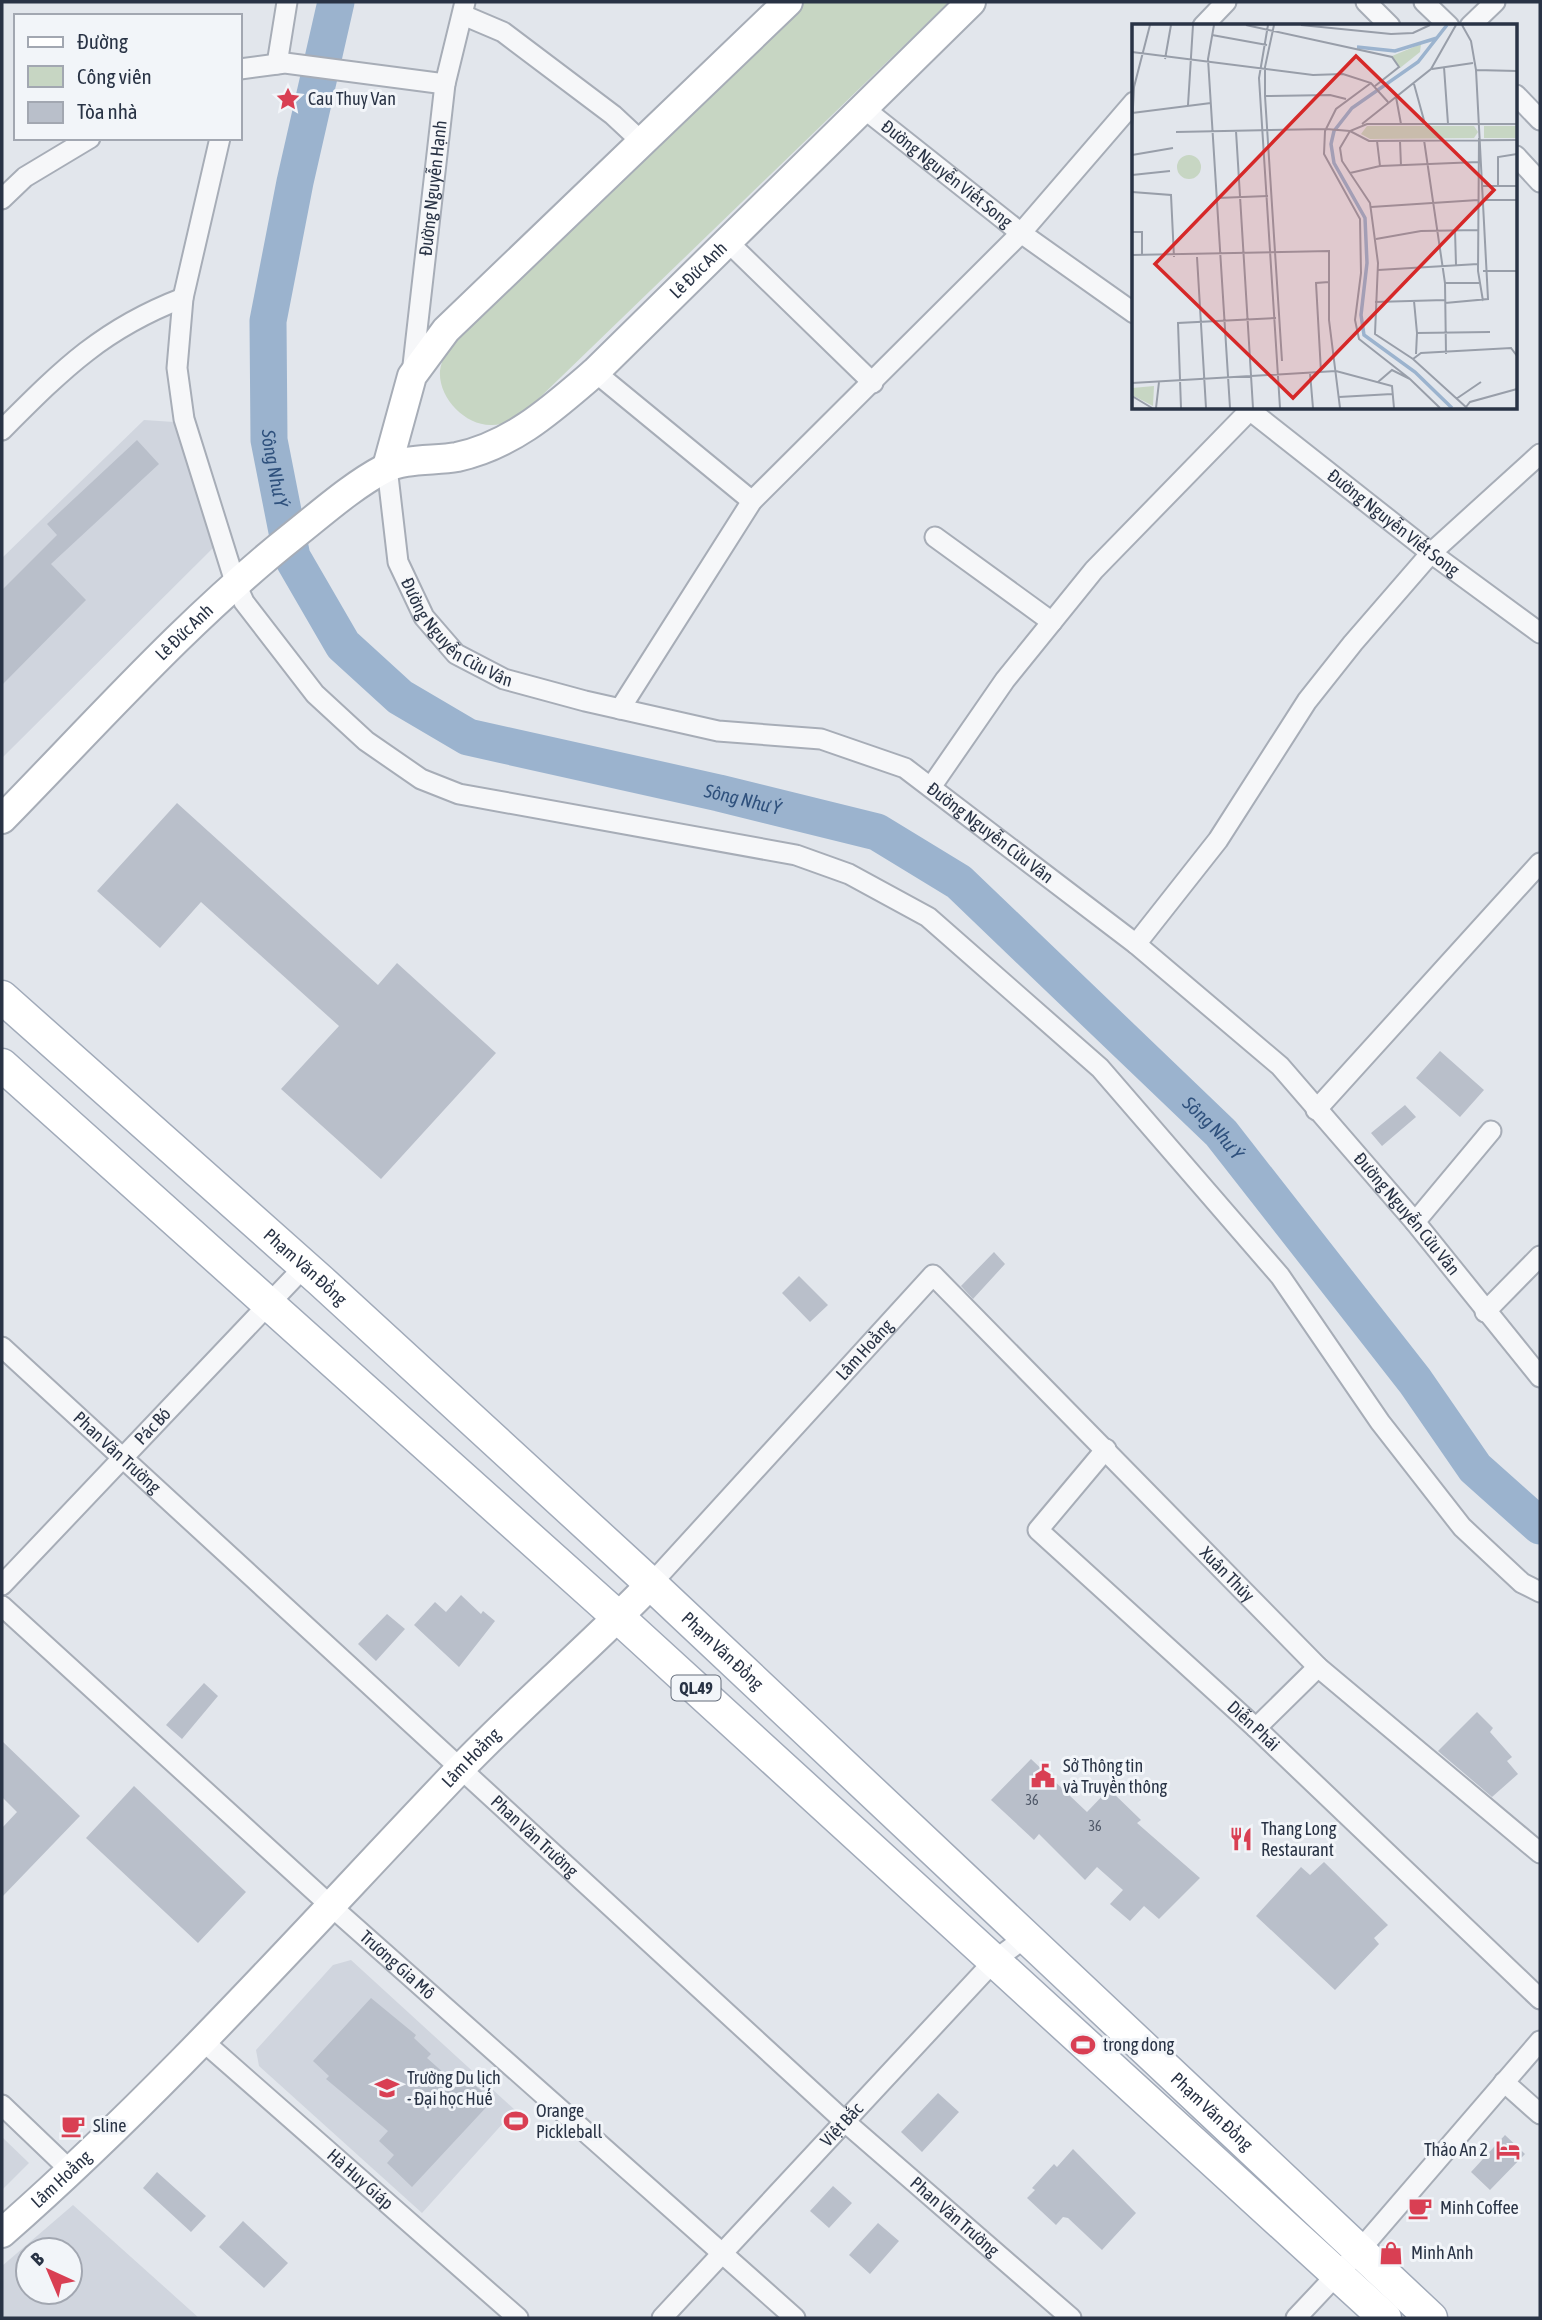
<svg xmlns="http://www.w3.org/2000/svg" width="1542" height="2320" font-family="'Asap Condensed',sans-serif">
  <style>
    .built { fill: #d0d5de; fill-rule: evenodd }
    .green { fill: #c7d6c3 }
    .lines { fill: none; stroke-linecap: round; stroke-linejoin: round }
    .river { stroke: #9bb3ce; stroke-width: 37 }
    .building { fill: #b9bfca }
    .street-casing { stroke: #a7adb7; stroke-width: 23 }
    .secondary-casing { stroke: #a7adb7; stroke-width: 32 }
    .primary-casing { stroke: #a1aab9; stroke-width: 35 }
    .street { stroke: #f6f7f9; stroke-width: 19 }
    .secondary { stroke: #fff; stroke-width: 28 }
    .primary { stroke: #fff; stroke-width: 32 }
    .labels { text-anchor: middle; stroke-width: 6; stroke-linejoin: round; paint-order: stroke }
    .number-label { font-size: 14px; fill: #4d5666 }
    .shield { fill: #f2f5f9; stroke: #656d7b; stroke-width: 2 }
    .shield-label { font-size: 16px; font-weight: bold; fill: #293345 }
    .poi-label { font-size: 18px; fill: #293345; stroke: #f2f5f9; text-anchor: start }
    .street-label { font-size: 18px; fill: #293345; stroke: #f2f5f9 }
    .water-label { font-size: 19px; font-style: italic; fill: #2f517d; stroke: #f2f5f9 }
    .inset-river { fill: none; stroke: #9bb3ce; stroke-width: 3.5 }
    .inset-road { fill: none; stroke: #989ea9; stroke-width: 2 }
    .view { fill: #d62828; fill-opacity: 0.15; stroke: #d62828; stroke-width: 3.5 }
    .inset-edge { fill: none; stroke: #293345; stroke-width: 3.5 }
  </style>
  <rect width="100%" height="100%" fill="#e2e6ec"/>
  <path class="built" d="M144,420L174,422L214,547L2,758V558Z
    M351,1960L515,2110L422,2213L259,2066L256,2050L333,1965Z
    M2,2137L29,2163L2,2190Z
    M73,2205L199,2318H2V2266ZM28,2250H70V2292H28Z"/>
  <path class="green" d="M803,2H949L531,406C520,414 507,425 492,425C465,426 438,397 440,371C441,360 448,350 454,341Z"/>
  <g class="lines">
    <path class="river" id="s1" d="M336,2L295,182L268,321L269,440L292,557L343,645L400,697L468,737L719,793L877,832L959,882L1221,1133L1415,1381L1475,1468L1540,1526"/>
  </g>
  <path class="building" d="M137,440L159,464L51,564L86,600L2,685V590L57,535L47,524Z
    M177,803L378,985L397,963L496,1053L381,1179L281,1089L339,1026L201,902L160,948L97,891Z
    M1440,1051L1484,1090L1460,1117L1416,1078Z
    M1405,1105L1416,1117L1382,1146L1371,1133Z
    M994,1252L1005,1264L973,1299L961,1286Z
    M799,1276L828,1305L810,1322L782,1293Z
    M461,1595L481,1614L483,1611L495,1621L459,1667L414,1625L435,1602L446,1612Z
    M387,1614L405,1629L376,1661L358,1644Z
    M204,1683L218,1696L182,1739L166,1725Z
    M1477,1712L1493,1728L1490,1732L1512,1757L1507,1761L1518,1774L1492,1797L1438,1751Z
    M2,1741L80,1816L2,1897V1828L17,1812L2,1797Z
    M1031,1759L1087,1812L1109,1789L1141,1820L1137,1823L1200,1878L1159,1919L1144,1906L1130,1921L1110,1904L1123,1890L1097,1867L1085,1880L1039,1834L1034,1840L991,1800Z
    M134,1786L246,1892L198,1943L86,1838Z
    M1324,1862L1388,1925L1374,1938L1379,1944L1335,1990L1256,1916L1301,1867L1310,1875Z
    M371,1998L416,2035L414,2038L431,2054L427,2058L455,2083L463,2074L492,2101L412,2187L387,2163L394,2155L379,2141L388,2131L326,2079L329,2076L313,2061Z
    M938,2093L959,2112L922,2152L901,2132Z
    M1505,2135L1525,2154L1490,2190L1471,2172Z
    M1073,2149L1136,2213L1102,2250L1068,2218L1063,2217L1056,2225L1027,2198L1035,2190L1032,2188L1054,2164L1057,2167Z
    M157,2172L206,2216L191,2232L143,2188Z
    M833,2186L852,2203L829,2228L810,2211Z
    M243,2221L288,2263L264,2288L219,2247Z
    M878,2223L899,2241L870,2274L849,2255Z"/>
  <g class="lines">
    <g class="street-casing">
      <g id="street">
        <path d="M1366,2L1390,26"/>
        <path d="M1424,2L1449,26"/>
        <path d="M463,15L503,32L613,115L642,142"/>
        <path d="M1203,26L1226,2"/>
        <path d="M1470,26L1495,2"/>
        <path d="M277,64L287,2"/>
        <path d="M240,69L285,63L445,84"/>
        <path d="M1516,95L1540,120"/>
        <path id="s2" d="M862,107L1021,233L1134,313"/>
        <path d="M220,138L183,298L177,368L184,419L235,582L244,602L315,694L366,741L421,779L459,794L796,855L849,874L928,917L1100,1068L1280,1276L1380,1422L1462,1527L1522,1583L1540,1592"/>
        <path d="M1516,156L1540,182"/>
        <path d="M2,199L25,177L90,138"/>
        <path d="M728,242L873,383"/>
        <path d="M595,372L752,501"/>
        <path id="s3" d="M412,374L445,84L465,2"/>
        <path id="s4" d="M1247,408L1431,553L1540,633"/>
        <path d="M2,430C62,370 102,329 183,298"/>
        <path id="s5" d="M387,467L398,562L424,617L456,654L504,679L585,701L718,731L821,739L905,768L1136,944L1280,1066L1415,1222L1540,1377"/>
        <path d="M935,537L1052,622"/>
        <path d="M620,709L752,501L1021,233L1134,102"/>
        <path d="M931,787L1005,680L1094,570L1252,408"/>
        <path d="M1136,944L1218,840L1307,701L1353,643L1431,553L1540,454"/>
        <path d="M1316,1110L1540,863"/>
        <path d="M1415,1222L1491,1131"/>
        <path d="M1485,1312L1540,1256"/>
        <path id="s6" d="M2,1347L843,2120L1071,2318"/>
        <path id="s7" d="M1106,1449L1038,1530L1256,1728L1540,1999"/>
        <path id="s8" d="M651,1584L933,1275L1318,1667L1540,1853"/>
        <path id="s9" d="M2,1585L304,1267"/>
        <path id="s10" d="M2,1606L332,1907L795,2318"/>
        <path d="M1256,1728L1318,1667"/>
        <path id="s11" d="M204,2042L518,2318"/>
        <path d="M1504,2082L1540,2114"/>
        <path d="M2,2105L72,2172"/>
        <path id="s12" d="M662,2318L995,1960L1026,1937"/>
        <path d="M1296,2318L1359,2251L1540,2041"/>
      </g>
    </g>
    <g class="secondary-casing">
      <g id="secondary">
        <path d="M387,467L412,376L446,330L788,2"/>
        <path id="s13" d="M2,819C97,722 188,619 294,535C323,512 352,486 384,469C403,458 435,461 457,457C513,445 553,408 595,372L971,2"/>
        <path id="s14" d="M2,2233C165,2090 308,1928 458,1771C520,1706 589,1648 651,1584"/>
      </g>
    </g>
    <g class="primary-casing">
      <g id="primary">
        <path id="s15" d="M2,997L321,1281L651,1584L1431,2318"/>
        <path d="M2,1065L619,1618L1385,2318"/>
      </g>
    </g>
    <use href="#street" class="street"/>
    <use href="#secondary" class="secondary"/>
    <use href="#primary" class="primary"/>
  </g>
  <defs>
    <g id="sight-bare" transform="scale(1.89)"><path d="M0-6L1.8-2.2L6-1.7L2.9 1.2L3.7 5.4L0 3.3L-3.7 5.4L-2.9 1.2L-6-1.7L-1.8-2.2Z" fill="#d93f53" stroke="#f2f5f9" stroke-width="2.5" paint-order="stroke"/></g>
    <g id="civic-bare" transform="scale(1.89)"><path d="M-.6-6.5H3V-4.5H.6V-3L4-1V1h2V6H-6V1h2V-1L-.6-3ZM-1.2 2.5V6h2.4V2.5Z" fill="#d93f53" stroke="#f2f5f9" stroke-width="2.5" paint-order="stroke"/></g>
    <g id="restaurant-bare" transform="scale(1.89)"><path d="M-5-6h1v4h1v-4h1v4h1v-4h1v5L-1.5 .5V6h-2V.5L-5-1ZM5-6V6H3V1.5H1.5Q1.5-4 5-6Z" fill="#d93f53" stroke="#f2f5f9" stroke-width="2.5" paint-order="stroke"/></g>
    <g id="stadium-bare" transform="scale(1.89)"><path d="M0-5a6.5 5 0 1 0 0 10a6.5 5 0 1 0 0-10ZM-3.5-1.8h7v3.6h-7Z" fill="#d93f53" stroke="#f2f5f9" stroke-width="2.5" paint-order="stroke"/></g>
    <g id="university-bare" transform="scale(1.89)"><path d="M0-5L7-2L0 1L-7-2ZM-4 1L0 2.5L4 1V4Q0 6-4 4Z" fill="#d93f53" stroke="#f2f5f9" stroke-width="2.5" paint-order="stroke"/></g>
    <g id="cafe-bare" transform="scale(1.89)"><path d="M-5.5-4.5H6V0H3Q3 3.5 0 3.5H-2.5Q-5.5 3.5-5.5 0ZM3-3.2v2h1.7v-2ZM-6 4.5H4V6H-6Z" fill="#d93f53" stroke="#f2f5f9" stroke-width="2.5" paint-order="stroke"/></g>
    <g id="hotel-bare" transform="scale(1.89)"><path d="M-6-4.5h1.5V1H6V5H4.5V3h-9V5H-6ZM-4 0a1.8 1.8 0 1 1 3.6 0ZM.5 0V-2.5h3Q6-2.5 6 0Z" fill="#d93f53" stroke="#f2f5f9" stroke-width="2.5" paint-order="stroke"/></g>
    <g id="shop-bare" transform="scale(1.89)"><path d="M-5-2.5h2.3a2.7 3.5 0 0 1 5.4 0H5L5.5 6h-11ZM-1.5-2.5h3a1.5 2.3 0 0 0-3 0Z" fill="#d93f53" stroke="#f2f5f9" stroke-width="2.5" paint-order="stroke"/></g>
  </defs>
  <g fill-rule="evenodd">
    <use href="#sight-bare" x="288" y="99"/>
    <use href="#civic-bare" x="1043" y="1776"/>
    <use href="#restaurant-bare" x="1241" y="1839"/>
    <use href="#stadium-bare" x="1083" y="2045"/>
    <use href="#university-bare" x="387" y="2088"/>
    <use href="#stadium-bare" x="516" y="2121"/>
    <use href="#cafe-bare" x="73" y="2126"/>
    <use href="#hotel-bare" x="1508" y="2150"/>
    <use href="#cafe-bare" x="1420" y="2208"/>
    <use href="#shop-bare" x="1391" y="2253"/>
  </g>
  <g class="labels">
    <g class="number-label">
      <text x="1032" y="1805">36</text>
      <text x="1095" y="1831">36</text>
    </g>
    <rect class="shield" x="671.5" y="1675.5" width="49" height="25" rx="5"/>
    <g class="shield-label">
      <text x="696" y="1694">QL.49</text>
    </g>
    <g class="poi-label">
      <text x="308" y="105">Cau Thuy Van</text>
      <text x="1063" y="1772">Sở Thông tin<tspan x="1063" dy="21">và Truyền thông</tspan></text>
      <text x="1261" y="1835">Thang Long<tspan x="1261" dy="21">Restaurant</tspan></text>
      <text x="1103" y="2051">trong dong</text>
      <text x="407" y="2084">Trường Du lịch<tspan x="407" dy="21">- Đại học Huế</tspan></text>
      <text x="536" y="2117">Orange<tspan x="536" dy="21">Pickleball</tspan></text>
      <text x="93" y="2132">Sline</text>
      <text x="1488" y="2156" text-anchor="end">Thảo An 2</text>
      <text x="1440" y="2214">Minh Coffee</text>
      <text x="1411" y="2259">Minh Anh</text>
    </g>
    <g class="street-label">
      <text dy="6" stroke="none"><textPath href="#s2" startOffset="108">Đường Nguyễn Viết Song</textPath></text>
      <text dy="6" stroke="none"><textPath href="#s3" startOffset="187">Đường Nguyễn Hạnh</textPath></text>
      <text dy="6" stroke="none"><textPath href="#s13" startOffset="903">Lê Đức Anh</textPath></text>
      <text dy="6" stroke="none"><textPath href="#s4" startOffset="186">Đường Nguyễn Viết Song</textPath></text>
      <text dy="6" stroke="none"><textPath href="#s5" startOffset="191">Đường Nguyễn Cửu Vân</textPath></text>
      <text dy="6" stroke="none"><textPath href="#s13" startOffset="261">Lê Đức Anh</textPath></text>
      <text dy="6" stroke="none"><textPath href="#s5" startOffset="779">Đường Nguyễn Cửu Vân</textPath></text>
      <text dy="6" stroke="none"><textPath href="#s5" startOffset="1346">Đường Nguyễn Cửu Vân</textPath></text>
      <text dy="6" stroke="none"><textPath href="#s15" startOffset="406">Phạm Văn Đồng</textPath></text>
      <text dy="6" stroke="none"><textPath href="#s8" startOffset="317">Lâm Hoằng</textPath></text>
      <text dy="6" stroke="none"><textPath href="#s9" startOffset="219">Pác Bó</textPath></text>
      <text dy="6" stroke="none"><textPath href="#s6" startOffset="156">Phan Văn Trường</textPath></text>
      <text dy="6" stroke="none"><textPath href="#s8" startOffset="838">Xuân Thủy</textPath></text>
      <text dy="6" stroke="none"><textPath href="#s15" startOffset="973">Phạm Văn Đồng</textPath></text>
      <text dy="6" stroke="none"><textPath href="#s7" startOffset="397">Diễn Phái</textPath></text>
      <text dy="6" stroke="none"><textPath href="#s14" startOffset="668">Lâm Hoằng</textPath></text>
      <text dy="6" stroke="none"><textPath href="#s6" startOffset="723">Phan Văn Trường</textPath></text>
      <text dy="6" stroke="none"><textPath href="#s10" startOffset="534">Trương Gia Mô</textPath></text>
      <text dy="6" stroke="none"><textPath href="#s15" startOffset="1645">Phạm Văn Đồng</textPath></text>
      <text dy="6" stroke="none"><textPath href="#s12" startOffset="264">Việt Bắc</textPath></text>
      <text dy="6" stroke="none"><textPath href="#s14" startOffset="80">Lâm Hoằng</textPath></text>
      <text dy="6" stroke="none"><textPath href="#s11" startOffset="208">Hà Huy Giáp</textPath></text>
      <text dy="6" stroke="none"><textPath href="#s6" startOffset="1290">Phan Văn Trường</textPath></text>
    </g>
    <g class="water-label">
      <text dy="7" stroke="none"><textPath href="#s1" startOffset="474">Sông Như Ý</textPath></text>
      <text dy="7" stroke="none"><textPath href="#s1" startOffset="1104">Sông Như Ý</textPath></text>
      <text dy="7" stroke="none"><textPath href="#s1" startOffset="1692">Sông Như Ý</textPath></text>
    </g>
  </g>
  <g transform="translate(1132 24)">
    <rect width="385" height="385" fill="#e2e6ec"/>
    <path d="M289,20L288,28L268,44L260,32ZM235,102H342L346,108L342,114L238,115L229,110ZM352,102H385V114H352ZM45 143a12 12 0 1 1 24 0a12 12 0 1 1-24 0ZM22,362L21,382L0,371V364Z" fill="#c7d6c3"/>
    <path class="inset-river" d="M315,1L286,38L220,84L202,107L199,120L202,139L233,194L235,239L229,291L232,311L283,348L320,384M225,23L263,27L305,14"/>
    <path class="inset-road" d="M82,1L76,35L98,384M114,1L260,33L267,43L243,62M136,1L127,54L148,384M142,1L133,43V72L150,337M169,1L259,10L281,9L298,1M330,1L339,17L344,46L385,47M80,11L135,21M0,28L181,51L211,50L239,59L256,78M33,35L39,1M312,43L316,100M300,45L341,39M239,59L204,85L193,107L192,130L228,195L229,249L223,296L227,315L278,355M282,60L293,100M133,72L198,71L214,75M264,73L269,100M56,81L61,1M0,89L79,79M230,100L299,45L324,1M0,103L2,63L18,1M104,107L121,384M44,108L194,105L218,107L237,117L385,116M347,114L346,247L351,277M292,116L313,259L314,330M245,117L248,142M268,117L269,142M0,131L41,124M218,149L248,142L346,138M0,151L38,147M351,162H385M366,162V133L385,130M0,168L39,171L42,233M85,174L136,172M351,176H385M239,183L346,176M323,206L324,241M0,208H10V232M244,215L289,207L346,206M0,231L197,227V296L208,384M65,233L74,384M246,246L346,240M351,247H385M313,259H347M282,277L285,309L358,308M243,278L313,276M313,279L356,275L344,46M284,330L285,309M281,335L289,329L379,324L385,332M189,348L184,259L197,258M178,349L181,384M246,358L260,346L278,355L308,384M0,359L204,347L260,362L262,384M0,372L20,384M207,373L260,370M324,375L349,358M334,383L338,378L385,365M24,384L27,358M49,384L46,299L144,294M335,384L281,335L243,310L246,239L238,179L210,137L208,124L218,107L235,100H385"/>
    <path class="view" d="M224,32L362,166L161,374L23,240Z"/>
    <rect width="385" height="385" class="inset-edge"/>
  </g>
  <rect width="1542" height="2320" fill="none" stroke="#293345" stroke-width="7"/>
  <rect x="14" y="14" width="228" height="126" fill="#f2f5f9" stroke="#a2a7b1" stroke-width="2"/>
  <rect x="28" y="37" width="35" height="10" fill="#ffffff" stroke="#a2a7b1" stroke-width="2"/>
  <text x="77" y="49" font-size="21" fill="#293345">Đường</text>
  <rect x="28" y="66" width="35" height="21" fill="#c7d6c3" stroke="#a2a7b1" stroke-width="2"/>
  <text x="77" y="84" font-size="21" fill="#293345">Công viên</text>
  <rect x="28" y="102" width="35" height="21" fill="#b9bfca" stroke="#a2a7b1" stroke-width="2"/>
  <text x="77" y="119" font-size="21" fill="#293345">Tòa nhà</text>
  <g transform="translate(49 2271) rotate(316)"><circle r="33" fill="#f2f5f9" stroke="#a2a7b1" stroke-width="2"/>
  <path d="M0-5L12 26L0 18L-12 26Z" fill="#d93f53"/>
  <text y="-10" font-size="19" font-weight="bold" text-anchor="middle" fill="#293345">B</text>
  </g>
</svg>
